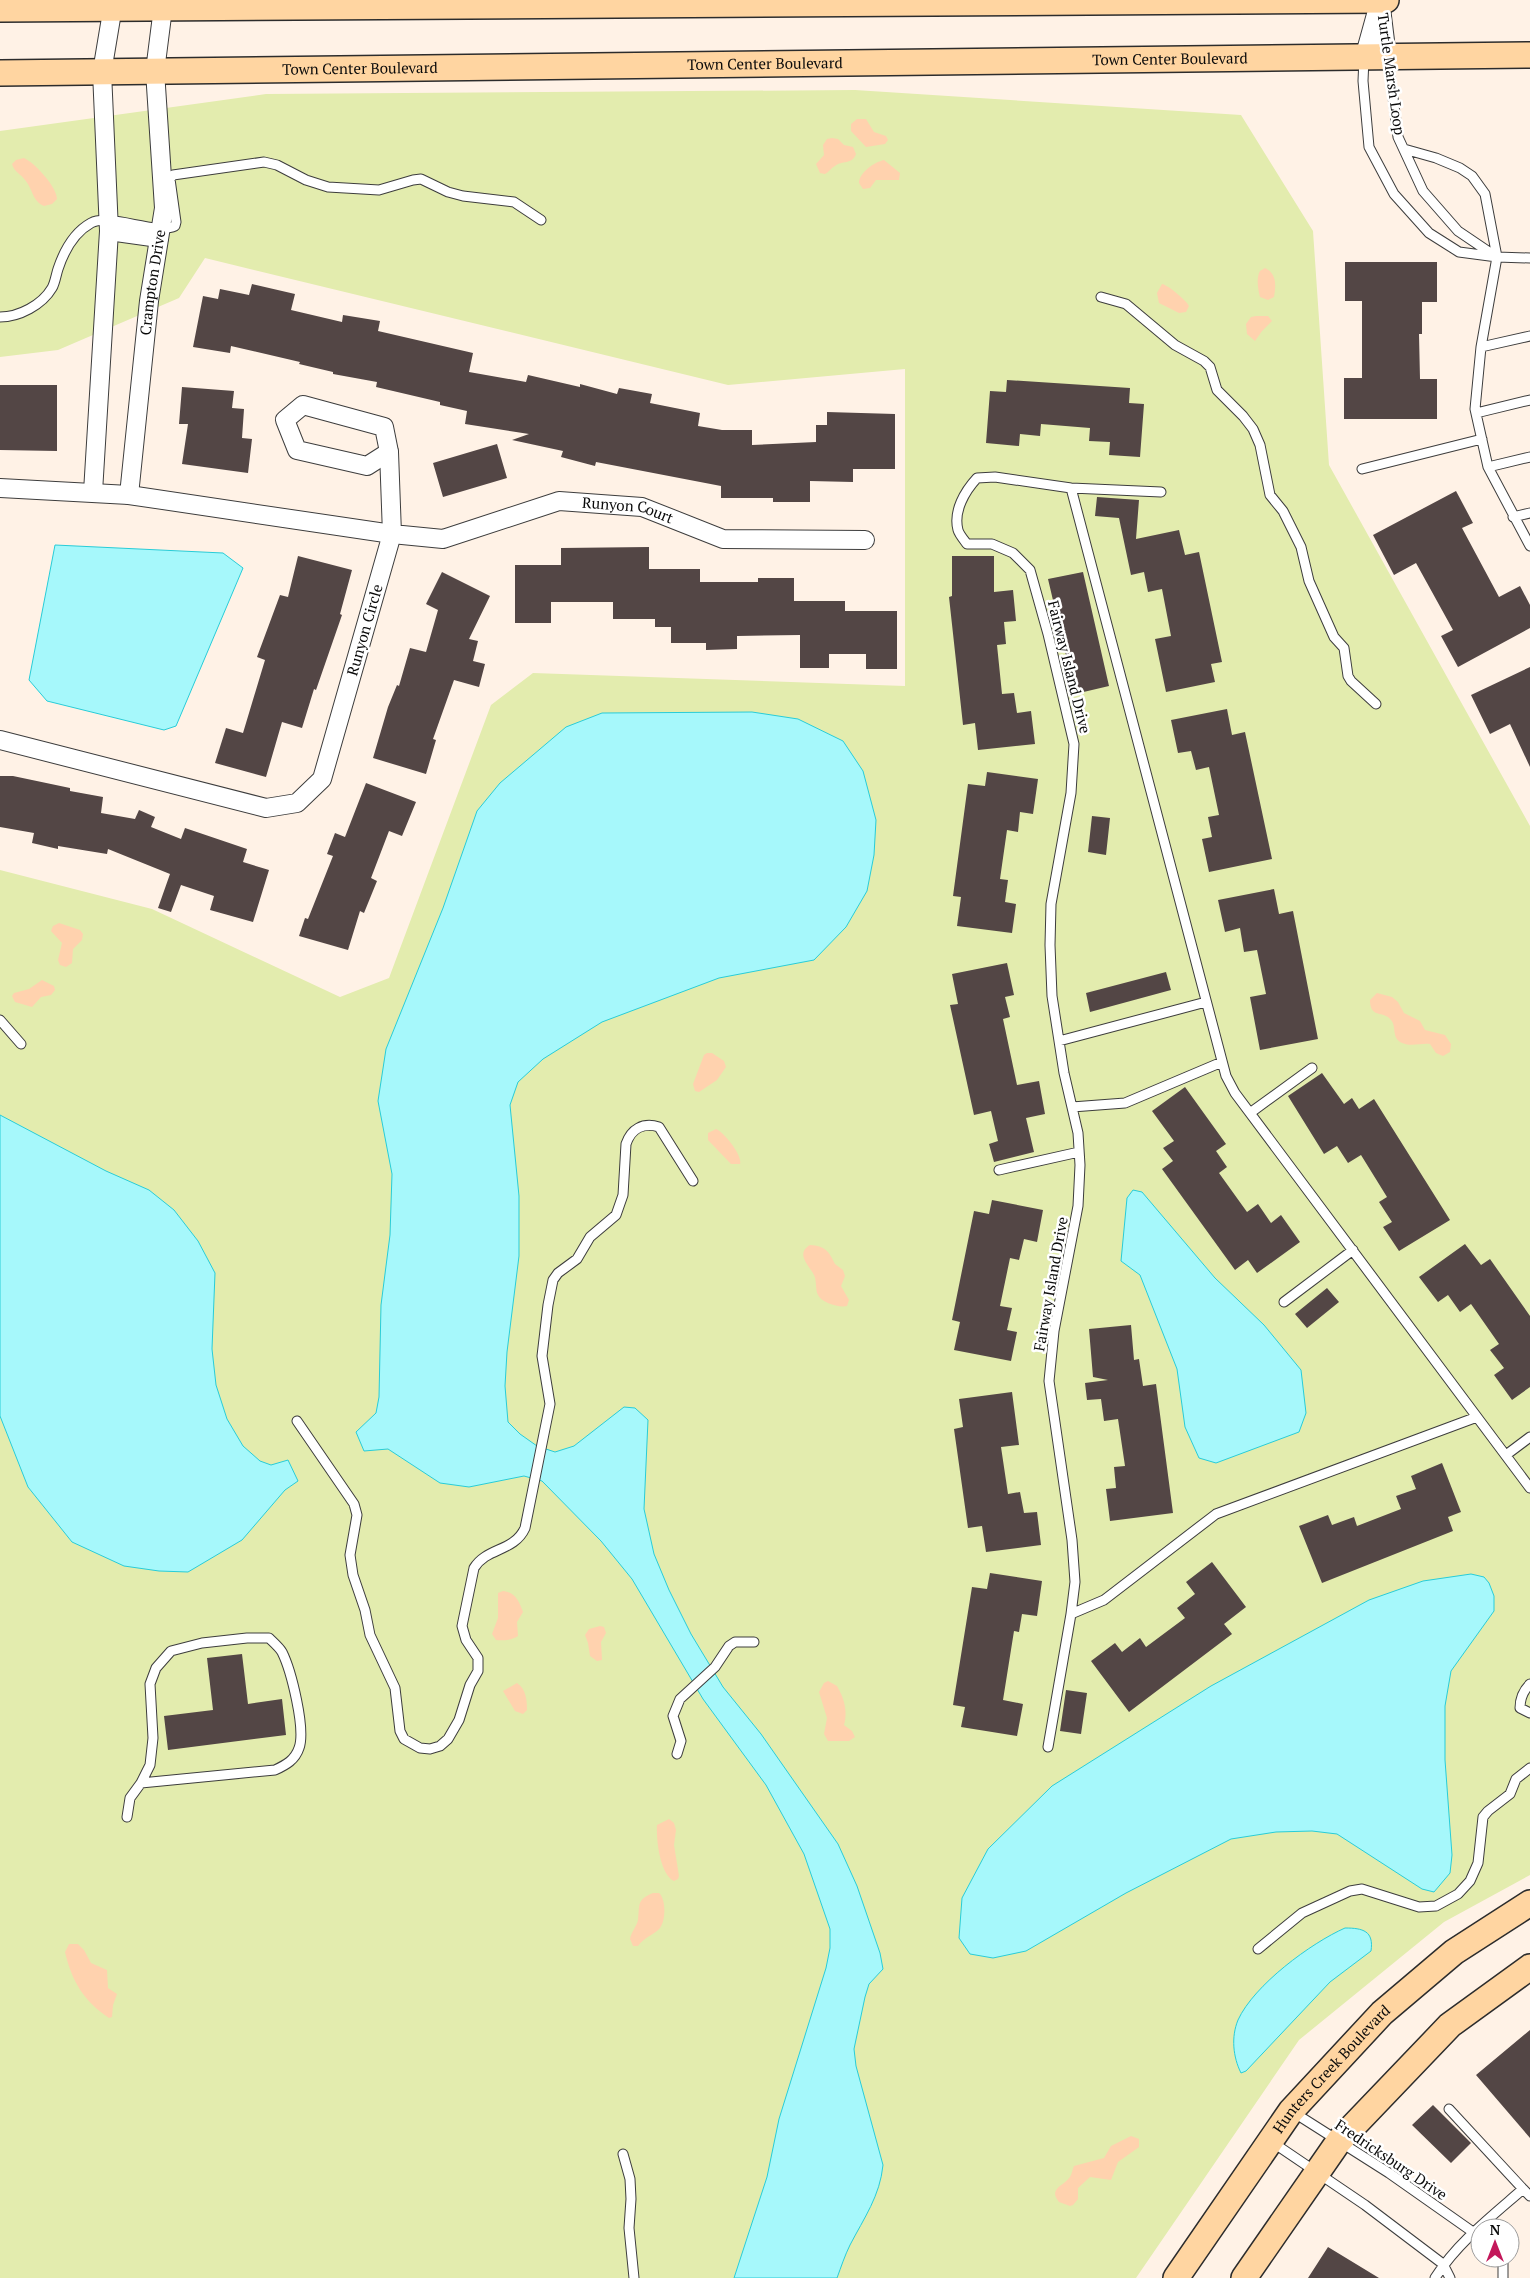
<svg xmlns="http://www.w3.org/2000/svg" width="1530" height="2278" font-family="'PT Serif',serif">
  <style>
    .green { fill: #e3ecae }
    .sand { fill: #ffd2ae }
    .water { fill: #a6f8fb; stroke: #28cdd8 }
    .building { fill: #534645 }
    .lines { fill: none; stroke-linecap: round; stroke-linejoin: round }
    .lane-casing { stroke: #3d3d3d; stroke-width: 11 }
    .street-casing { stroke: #3d3d3d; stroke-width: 20 }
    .secondary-casing { stroke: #2c2c2c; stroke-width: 28 }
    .lane { stroke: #fff; stroke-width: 9 }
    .street { stroke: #fff; stroke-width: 18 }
    .secondary { stroke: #ffd5a1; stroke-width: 25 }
    .labels { text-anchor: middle; stroke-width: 5; stroke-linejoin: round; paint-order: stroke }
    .street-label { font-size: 15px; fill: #0a0a0a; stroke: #fff }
  </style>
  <rect width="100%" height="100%" fill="#fff2e6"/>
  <path class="green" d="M855,90L1241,115L1313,231L1329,465L1530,826V1875L1444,1922L1299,2040L1136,2278H0V870L152,909L340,997L389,978L491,705L533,673L905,686V369L728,385L205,258L179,298L58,350L0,357V131L266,94Z"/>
  <path class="sand" d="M857,119H866L874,132L886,136L888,140L885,144L866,147L851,131V124Z
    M832,138L838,139L844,145L853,147L856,154C852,165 842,160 835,166C831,168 829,172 825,174L820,173L816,164L824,155L823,145L827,139Z
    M24,158C35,163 57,187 57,199L52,204L44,206C32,201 33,189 25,180C21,174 14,172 12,164L16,160Z
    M884,160L900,173L899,180H876L870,188L863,189L859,183C859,173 874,162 884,160Z
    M1265,268C1277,274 1276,285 1274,297L1268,300L1260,297C1258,289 1256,278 1260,271Z
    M1162,284C1168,285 1186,300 1189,306L1186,312L1179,313L1159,303L1157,293Z
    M1256,316H1268L1272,321L1262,331L1255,341L1247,334L1246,324L1251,317Z
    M59,923L80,930L83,934L82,940L73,949L72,963L66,967L60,965L58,960L62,943L51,931L53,926Z
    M42,980L54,986L55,990L51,995L41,997L32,1007L15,1002L12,996L14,993L29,989Z
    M1377,993L1392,997L1398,1002L1404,1013L1420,1021L1425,1030L1445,1035L1451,1044L1450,1052L1443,1056L1436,1053L1430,1044C1420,1043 1412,1047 1402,1043C1391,1038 1397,1027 1391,1020C1383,1010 1370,1019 1370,1000Z
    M707,1053H712L724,1061L726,1067L717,1080L699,1092L695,1091L693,1084L704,1055Z
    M716,1129C724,1132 743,1156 740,1164H731L708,1140V1133Z
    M810,1245C825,1246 829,1251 835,1264L843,1270L845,1276L841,1286L849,1300L847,1306C839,1308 822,1303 818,1295C815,1289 817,1281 814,1275C809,1265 795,1254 810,1245Z
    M503,1591C515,1592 519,1601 523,1612L517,1622L518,1636C513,1640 502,1641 496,1640L492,1634L498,1618V1593Z
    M600,1626L604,1627L606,1633L601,1642L602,1660L597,1661L590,1656L588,1643L585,1635L589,1629Z
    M828,1681L837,1686C844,1698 848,1711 844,1725L852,1731L855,1737L849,1741H828L824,1734L827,1718L819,1692L824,1683Z
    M517,1683C526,1689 527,1700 527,1710L523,1714L515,1711L503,1691Z
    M669,1819L674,1823L676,1830L674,1845L679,1876L678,1879L674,1881C660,1875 656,1839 657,1825Z
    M653,1893H659C666,1899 666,1920 660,1928C654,1935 644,1937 638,1946H633L630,1939C631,1932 637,1926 638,1920C640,1905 636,1900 653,1893Z
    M69,1944H78L84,1950L91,1963L107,1970L108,1988L117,1994L113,2005L112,2017L109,2018C84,2001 72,1982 65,1952Z
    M1131,2136L1139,2139V2147L1118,2162L1111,2180L1090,2177L1078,2188V2199L1073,2205L1070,2206L1059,2202C1048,2188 1063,2187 1070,2177C1072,2174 1072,2170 1074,2166L1104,2158L1111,2146Z"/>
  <path class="water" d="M55,545L223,553L243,568L176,726L164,730L47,701L29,680Z
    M752,712L798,719L843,741L863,771L876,820L874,855L867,891L846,927L814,960L719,978L602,1022L543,1059L518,1082L510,1105L519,1196V1256L507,1352L505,1386L508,1422L520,1434L537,1446L555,1452L574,1446L624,1407L635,1408L648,1420L644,1509L654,1554L669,1590L691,1634L723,1687L761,1734L838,1844L857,1886L880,1953L883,1969L869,1984L865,1997L854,2049L856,2066L883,2165C880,2196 864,2218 850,2245C845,2255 841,2267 837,2278H734L767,2177L779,2119L826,1968L830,1948V1929L804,1854L766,1785L703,1699L632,1579L601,1541L542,1481L524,1476L469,1487L440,1483L388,1449L364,1451L356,1432L376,1413L379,1397L381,1305L390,1235L392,1174L378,1101L386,1049L443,908L477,811L500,783L566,727L602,713Z
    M0,1115L106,1171L149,1190L174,1210L198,1241L215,1273L212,1349L216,1385L227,1419L243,1446L260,1461L271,1465L288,1460L298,1481L285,1490L242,1540L188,1572L159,1571L124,1566L72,1542L28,1487L0,1416Z
    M1133,1190L1142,1192L1215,1278L1264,1325L1301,1370L1306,1413L1299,1432L1216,1463L1199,1458L1185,1427L1177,1369L1140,1275L1121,1261L1127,1198Z
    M1471,1574L1484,1577L1489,1583L1494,1596V1611L1451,1671L1445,1706V1760L1452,1855L1450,1873L1434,1892L1422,1889L1337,1834L1312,1831L1276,1832L1231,1839L1126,1893L1026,1951L993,1958L970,1954L959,1938L962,1898L988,1849L1052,1786L1211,1686L1369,1600L1423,1581Z
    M1345,1928C1363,1928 1374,1931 1371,1951L1330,1982L1246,2071L1241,2073C1233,2057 1231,2037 1238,2020C1254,1985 1311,1943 1345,1928Z"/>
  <path class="building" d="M1345,262H1437V302H1422V334H1419L1420,379H1437V419H1344V378H1362V301H1345Z
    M252,284L295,294L291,310L342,322L343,315L380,321L378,331L473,353L469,372L526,382L528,375L580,387V384L617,394L619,388L652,394L650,403L700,413L698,426L722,430H752V445L816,442V425H827V412L895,414V469H853V482L810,481V502H773V498H721V486L596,462L595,466L561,457L563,451L512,440L529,434L465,424L467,411L440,405V402L376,387L377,382L333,374V372L299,364L300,362L231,346L230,353L193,347L203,296L218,299L220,289L249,295Z
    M1007,380L1130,388L1129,403L1144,404L1140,457L1109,455L1110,442L1089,441L1090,428L1041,424L1040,436L1020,434L1019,446L986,443L990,391L1006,392Z
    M0,385H57V451L0,450Z
    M182,387L234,391L232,408L244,409L242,438L252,439L248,473L182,464L188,424H179Z
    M497,444L507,478L443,497L433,463Z
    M1456,491L1473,523L1462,528L1499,597L1520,586L1530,605V628L1458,667L1441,636L1453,630L1416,563L1394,575L1373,535Z
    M1097,497L1139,500L1136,539L1179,530L1185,555L1199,552L1222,662L1211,664L1215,682L1166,692L1155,639L1171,636L1162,589L1148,592L1144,572L1131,575L1119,518L1095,516Z
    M649,547V569H700V582H758V578H794V601H845V611H897V669H866V654H829V668H800V635L737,636V649L706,650V643H671V627H655V619H613V602H551V623H515V565H561V548Z
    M298,556L352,570L340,614L342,615L316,690L314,689L302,728L282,722L266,777L215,763L226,728L243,733L265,660L257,657L280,595L288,597Z
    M952,556H994V592L1013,590L1016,621L1004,622L1006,644L997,645L1002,694L1014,693L1017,713L1031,711L1035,744L978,750L975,723L963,725L949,597L952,596Z
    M442,572L490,596L469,639L478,641L473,661L485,664L479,687L454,680L433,739L436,740L426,774L373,758L388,707L397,685L399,686L410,648L426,652L438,610L426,604Z
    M1083,572L1109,686L1075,694L1048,579Z
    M1530,667V767L1510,724L1490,734L1471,695Z
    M1227,709L1232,735L1245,732L1272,859L1209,872L1202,839L1212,837L1208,817L1219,815L1209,767L1196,770L1191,751L1178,753L1171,720Z
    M987,772L1038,779L1033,814L1020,812L1018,832L1007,830L1000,879L1008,880L1005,902L1016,904L1012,933L957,926L961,897L953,896L968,784L985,786Z
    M0,776H13L70,788V791L103,797L101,813L135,819L139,810L155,817L151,827L181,839L185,828L247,849L243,862L269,870L253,922L210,910L214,896L181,885L171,912L158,908L170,874L108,849L107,854L58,846V849L32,843L34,833L0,827Z
    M366,783L416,802L402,836L389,831L371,878L377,881L364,913L360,911L348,950L299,936L305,918L308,919L333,856L327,854L335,833L345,837Z
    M1092,816L1110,818L1106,855L1088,852Z
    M1274,889L1279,914L1293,911L1318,1039L1260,1050L1250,997L1266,994L1257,950L1244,952L1240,928L1225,932L1218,900Z
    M1007,963L1014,995L1005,997L1010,1017L1003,1019L1017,1085L1039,1081L1045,1114L1026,1118L1034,1152L994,1162L989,1144L998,1141L991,1111L974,1115L950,1005L958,1004L952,974Z
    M1166,972L1171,990L1090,1012L1086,993Z
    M1322,1073L1344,1104L1352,1098L1359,1109L1374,1099L1450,1220L1399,1251L1383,1227L1392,1222L1379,1202L1387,1197L1361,1155L1348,1163L1337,1146L1324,1154L1288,1096Z
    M1185,1087L1226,1144L1216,1151L1227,1167L1219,1173L1247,1212L1258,1204L1271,1223L1281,1215L1300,1242L1257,1273L1248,1260L1235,1270L1162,1169L1173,1161L1163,1148L1174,1141L1152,1111Z
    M992,1200L1043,1210L1037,1242L1024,1239L1019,1260L1010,1258L1000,1306L1012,1308L1007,1330L1017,1332L1011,1361L954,1350L960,1322L952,1320L974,1211L989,1214Z
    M1465,1244L1481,1265L1490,1259L1530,1316V1387L1512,1400L1494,1375L1504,1368L1490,1350L1499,1344L1471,1304L1460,1312L1448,1295L1438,1302L1419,1277Z
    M1327,1288L1339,1302L1307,1328L1295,1314Z
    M1131,1325L1134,1360L1139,1359L1143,1386L1156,1384L1173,1513L1110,1521L1106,1489L1116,1488L1114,1467L1125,1466L1118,1419L1104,1421L1101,1399L1087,1400L1085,1383L1108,1380L1093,1377L1089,1329Z
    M1012,1392L1019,1445L1001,1447L1008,1494L1020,1492L1024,1513L1037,1512L1041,1545L986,1552L982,1526L968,1528L954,1429L963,1427L959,1399Z
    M1442,1463L1461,1512L1448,1517L1453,1531L1322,1583L1299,1526L1328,1515L1332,1525L1354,1517L1357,1526L1401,1509L1396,1496L1416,1489L1411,1476Z
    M1212,1562L1246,1607L1224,1624L1232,1634L1129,1712L1091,1661L1115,1643L1122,1652L1140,1638L1146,1647L1185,1618L1177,1608L1195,1594L1186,1582Z
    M990,1573L1042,1581L1037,1616L1022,1614L1019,1632L1014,1631L1003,1700L1023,1704L1017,1736L961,1727L965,1707L953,1705L972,1587L987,1589Z
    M242,1654L248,1704L282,1699L286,1735L168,1750L164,1716L213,1710L207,1658Z
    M1066,1690L1087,1693L1081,1734L1060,1731Z
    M1530,2030V2138L1476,2075Z
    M1433,2105L1471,2143L1451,2163L1412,2125Z
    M1328,2247L1379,2278H1308Z"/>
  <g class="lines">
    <g class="lane-casing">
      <path id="lane" d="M1364,58L1363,81L1369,147L1394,194L1429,233L1459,252L1497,257L1530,258
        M1388,58L1398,137L1423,191L1458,231L1495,256
        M1404,149L1436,158L1460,168L1472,176L1485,194L1497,257L1481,347L1475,409L1488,467L1530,546
        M1101,297L1126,304L1175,345L1204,361L1210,367L1217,390L1243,416L1253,429L1260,445L1270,495L1283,511L1301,547L1309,581L1334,637L1344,648L1348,676L1351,681L1376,704
        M0,317C19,317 42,305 52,288C55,283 56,275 58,269C64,251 73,233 91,223C110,213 156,235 175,226L176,222L170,179L173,175L264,162L277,165L306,180L328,187L379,190L413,180L421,179L448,192L463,196L514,202L541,220
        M1481,347L1530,336
        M1476,413L1530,400
        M1488,467L1530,457
        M1362,469L1482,439
        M1071,488L1226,1076L1235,1093L1530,1488
        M1513,517L1530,513
        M0,1020L21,1044
        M1059,1041L1206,1002
        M1072,1107L1125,1103L1222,1062
        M1250,1113L1312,1068
        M999,1170L1079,1152
        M1284,1302L1353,1250
        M297,1421L354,1504L357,1515L350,1555L353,1575L365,1610L370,1635L395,1688L400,1731L404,1739L420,1748L430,1749L440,1746L448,1739L459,1720L470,1685L478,1671V1658L466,1640L462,1626L474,1568C487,1547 514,1552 525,1528L550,1404L542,1356L548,1305L553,1280L558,1273L577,1259L590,1237L616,1215L623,1195L626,1144C631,1129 643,1122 659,1127L693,1181
        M1506,1455L1530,1437
        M1071,1614L1104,1600L1216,1514L1477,1417
        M1530,1684C1524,1690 1520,1699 1520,1708L1530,1713
        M1048,1747L1071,1614L1075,1582L1072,1540L1049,1381L1054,1331L1078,1206L1080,1165L1078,1133L1064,1073L1052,996L1050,945L1051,904L1071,793L1074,744L1048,634L1030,570L1013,553L992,544H967C964,540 959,534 958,530C953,511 965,491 977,478L995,477L1071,488L1161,492
        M677,1754L681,1741L673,1716L680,1699L715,1667L729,1646L735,1642H754
        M127,1817L130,1798L141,1783L150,1765L153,1738L150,1684L156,1668L171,1651L202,1643L247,1638H269C273,1642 279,1647 282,1652C291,1670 306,1729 299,1748C295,1760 286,1765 275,1770L141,1783
        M1258,1949L1302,1913L1350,1891L1362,1889L1419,1907L1436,1906L1458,1894L1470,1881L1478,1863L1483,1817L1488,1811L1510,1794L1516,1779L1530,1768
        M1293,2112L1389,2173L1480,2237
        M1272,2142L1365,2205L1443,2264L1450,2278
        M623,2154L630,2179L631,2199L629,2228L634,2278
        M1523,2189L1530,2196
        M1435,2278C1457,2243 1492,2216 1523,2189L1449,2109
        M1503,2278V2258"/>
    </g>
    <g class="street-casing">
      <g id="street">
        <path d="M1381,8L1387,57"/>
        <path d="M1364,58L1380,0"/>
        <path d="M109,231L159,238"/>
        <path d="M303,405L384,427L389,452L367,466L297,450L285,420Z"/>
        <path id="s1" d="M389,452L392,534L443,539L559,501L642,507L723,539L865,540"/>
        <path d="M0,488L129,495L392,534L322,779L297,803L266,808L0,740"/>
        <path d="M93,492L109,231L102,72L114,0"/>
        <path id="s2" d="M129,495L149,301L164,208L155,71L164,0"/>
      </g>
    </g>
    <g class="secondary-casing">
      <g id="secondary">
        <path d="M0,9L1386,0"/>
        <path id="s3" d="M0,73L1530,55"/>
        <path id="s4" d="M1176,2278L1291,2111L1382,2013L1454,1952L1530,1903"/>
        <path d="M1244,2278L1339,2141L1450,2025L1530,1967"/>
      </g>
    </g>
    <use href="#lane" class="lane"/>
    <use href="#street" class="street"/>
    <use href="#secondary" class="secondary"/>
  </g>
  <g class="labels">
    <g class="street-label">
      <text dy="5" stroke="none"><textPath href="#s3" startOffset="1170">Town Center Boulevard</textPath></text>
      <text dy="5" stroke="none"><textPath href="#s3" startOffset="765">Town Center Boulevard</textPath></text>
      <text dy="5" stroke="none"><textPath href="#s3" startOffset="360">Town Center Boulevard</textPath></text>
      <text transform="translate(1391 74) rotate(82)" y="5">Turtle Marsh Loop</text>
      <text dy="5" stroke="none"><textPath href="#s2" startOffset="214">Crampton Drive</textPath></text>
      <text dy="5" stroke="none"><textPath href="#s1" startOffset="325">Runyon Court</textPath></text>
      <text transform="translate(365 630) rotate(-74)" y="5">Runyon Circle</text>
      <text transform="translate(1069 667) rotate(76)" y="5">Fairway Island Drive</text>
      <text transform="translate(1051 1284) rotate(-80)" y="5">Fairway Island Drive</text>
      <text dy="5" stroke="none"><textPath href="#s4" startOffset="261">Hunters Creek Boulevard</textPath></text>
      <text transform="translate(1391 2160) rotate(34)" y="5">Fredricksburg Drive</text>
    </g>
  </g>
  <g transform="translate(1495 2243)"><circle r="24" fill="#ffffff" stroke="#9d9d9d"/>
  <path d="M0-4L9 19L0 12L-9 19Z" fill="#c3185a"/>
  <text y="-8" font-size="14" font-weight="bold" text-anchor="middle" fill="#0a0a0a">N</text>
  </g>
</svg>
